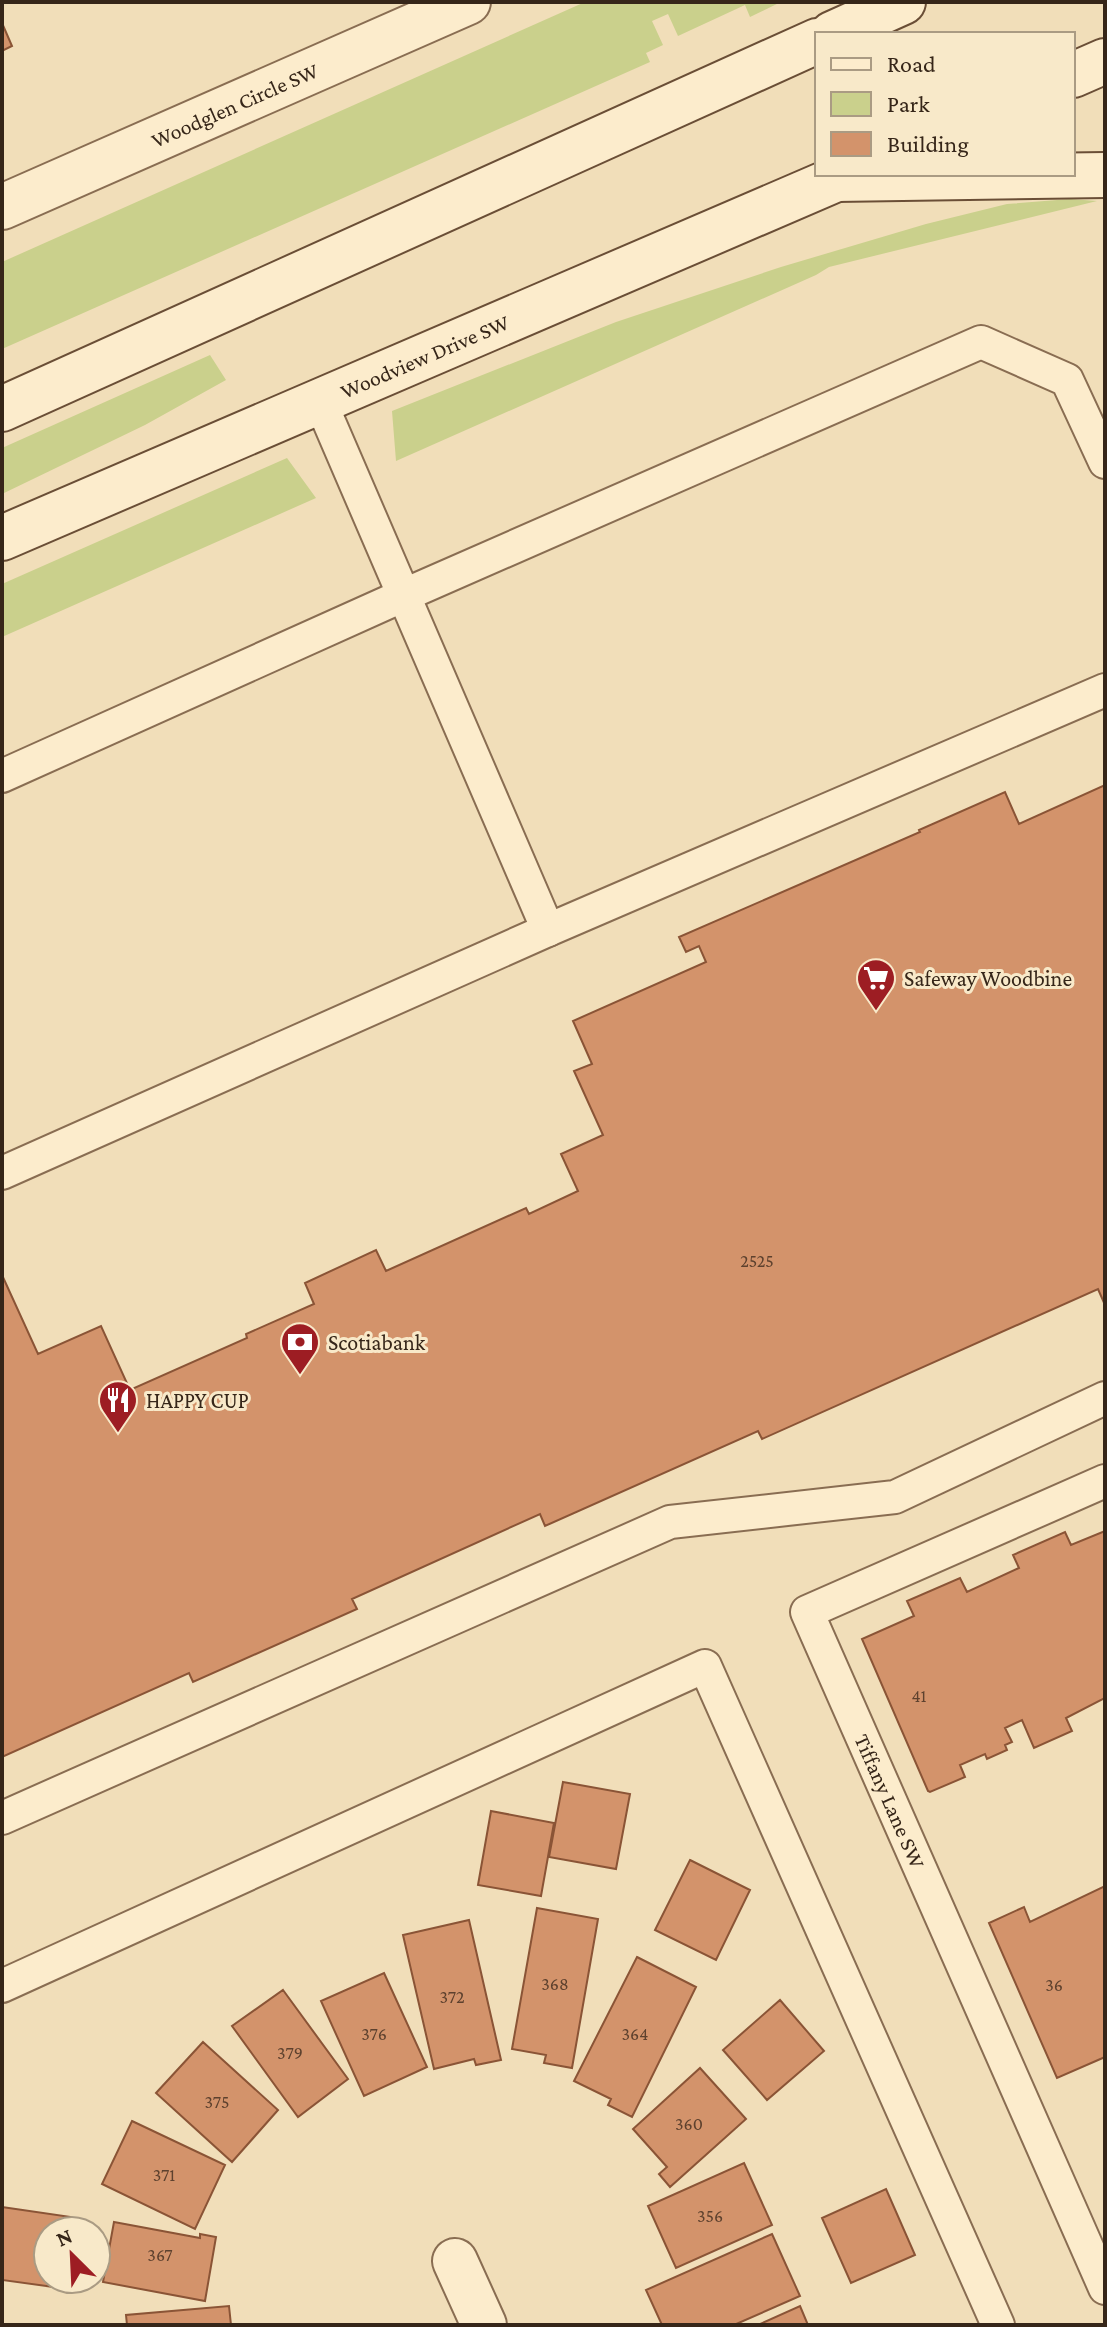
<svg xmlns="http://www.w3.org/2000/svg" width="1107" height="2327" font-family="'Crimson Pro',serif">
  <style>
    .green { fill: #cad08c }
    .building { fill: #d3936b; stroke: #8a5436; stroke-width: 2 }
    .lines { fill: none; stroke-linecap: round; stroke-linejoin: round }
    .lane-casing { stroke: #896d52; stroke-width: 36 }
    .street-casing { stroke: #896d52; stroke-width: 48 }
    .secondary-casing { stroke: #6a4e36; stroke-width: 48 }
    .lane { stroke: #fceccc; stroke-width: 32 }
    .street { stroke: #fceccc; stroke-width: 44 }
    .secondary { stroke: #fceccc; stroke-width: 44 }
    .labels { text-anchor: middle; stroke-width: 6; stroke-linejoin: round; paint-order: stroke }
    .number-label { font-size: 18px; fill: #5d412e }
    .street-label { font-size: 22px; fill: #362619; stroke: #f8e9c9 }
    .poi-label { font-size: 22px; fill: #362619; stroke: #f8e9c9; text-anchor: start }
  </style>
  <rect width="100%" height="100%" fill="#f1deb9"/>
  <path class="green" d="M585,2H781L750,17L745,5L678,36L668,14L652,21L663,45L646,53L650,62L2,349V262Z
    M1070,199L1097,201L829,267L816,275L396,461L392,411L616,322L781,267L926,224L1007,204Z
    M210,355L226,380L145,425L2,494V448Z
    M287,458L316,498L2,637V584Z"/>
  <path class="building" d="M2,23L12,46L2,51Z
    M1105,785V1305L1098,1289L762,1439L758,1431L545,1526L540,1514L352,1599L357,1609L193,1682L189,1673L2,1757V1275L38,1354L101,1326L130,1390L247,1338L246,1334L314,1304L305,1283L376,1250L386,1271L526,1208L529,1214L578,1191L561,1154L603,1135L574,1071L592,1064L573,1021L706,962L699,946L686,952L679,937L920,832L919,830L1005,792L1019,824Z
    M1105,1531V1698L1066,1718L1072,1731L1034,1748L1022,1720L1005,1728L1012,1742L1005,1745L1007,1750L987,1759L985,1754L960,1765L965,1777L930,1792L928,1791L862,1639L914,1616L907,1601L960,1578L967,1592L1019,1568L1013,1555L1065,1532L1071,1545Z
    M563,1782L630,1794L616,1869L549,1857Z
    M491,1811L554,1823L541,1896L478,1885Z
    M690,1860L750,1890L716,1960L655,1930Z
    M1105,1886V2057L1057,2078L989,1923L1024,1907L1030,1922Z
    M537,1908L598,1919L572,2068L544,2063L546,2055L512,2049Z
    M469,1920L501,2060L476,2065L474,2059L434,2069L403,1935Z
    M637,1957L696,1987L632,2117L608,2105L611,2099L574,2081Z
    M384,1973L427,2067L364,2096L321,2001Z
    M283,1990L348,2079L298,2117L232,2026Z
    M780,2000L824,2051L767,2100L723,2050Z
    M203,2042L278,2110L232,2162L156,2093Z
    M700,2068L746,2119L670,2187L659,2174L667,2167L633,2129Z
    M132,2121L225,2165L195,2229L102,2184Z
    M744,2163L772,2225L676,2268L648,2206Z
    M886,2189L915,2255L851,2283L822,2218Z
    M2,2207L71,2217L69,2231H48V2279H62L61,2288L2,2280Z
    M114,2222L200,2238V2234L216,2237L205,2301L103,2282Z
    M772,2234L800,2296L734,2325H662L646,2290Z
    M229,2306L231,2325H127L126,2315Z
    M800,2306L808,2325H758Z"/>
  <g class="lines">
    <g class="lane-casing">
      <g id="lane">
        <path d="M320,401L548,930"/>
        <path d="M2,776L402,596L981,342L1067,380L1105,462"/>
        <path d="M2,1173L548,930L1105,690"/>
        <path id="s1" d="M1105,1481L807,1612L1105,2288"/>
        <path d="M2,1818L670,1522L895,1497L1105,1398"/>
        <path d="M2,1986L705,1666L998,2325"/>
      </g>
    </g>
    <g class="street-casing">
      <g id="street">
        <path id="s2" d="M2,207L468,2"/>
        <path d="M455,2261L484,2325"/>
      </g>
    </g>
    <g class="secondary-casing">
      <g id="secondary">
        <path d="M832,34L903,2"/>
        <path d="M1073,75L1105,61"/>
        <path d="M836,179L1105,175"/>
        <path d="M2,409L817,41"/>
        <path id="s3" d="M2,538L848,174"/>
      </g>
    </g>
    <use href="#lane" class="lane"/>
    <use href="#street" class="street"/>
    <use href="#secondary" class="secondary"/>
  </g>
  <defs>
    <g id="supermarket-pin" transform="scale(2)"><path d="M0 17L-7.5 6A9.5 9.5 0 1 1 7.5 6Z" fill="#9d1d23" stroke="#f8e9c9"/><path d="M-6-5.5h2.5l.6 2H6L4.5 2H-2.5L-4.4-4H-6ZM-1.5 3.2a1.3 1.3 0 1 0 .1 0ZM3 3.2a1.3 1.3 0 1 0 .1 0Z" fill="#fff"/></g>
    <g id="bank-pin" transform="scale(2)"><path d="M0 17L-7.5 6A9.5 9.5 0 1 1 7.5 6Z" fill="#9d1d23" stroke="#f8e9c9"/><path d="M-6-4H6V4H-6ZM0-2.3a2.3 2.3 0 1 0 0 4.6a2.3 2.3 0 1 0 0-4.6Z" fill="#fff"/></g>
    <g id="restaurant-pin" transform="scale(2)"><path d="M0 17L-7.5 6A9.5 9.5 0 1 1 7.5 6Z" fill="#9d1d23" stroke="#f8e9c9"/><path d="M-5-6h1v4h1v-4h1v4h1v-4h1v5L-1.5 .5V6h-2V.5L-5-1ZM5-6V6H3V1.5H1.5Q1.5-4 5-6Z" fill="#fff"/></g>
  </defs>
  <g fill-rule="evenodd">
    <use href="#supermarket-pin" x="876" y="978"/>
    <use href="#bank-pin" x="300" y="1342"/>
    <use href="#restaurant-pin" x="118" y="1400"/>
  </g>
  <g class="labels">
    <g class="number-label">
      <text x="757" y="1267">2525</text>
      <text x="919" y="1702">41</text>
      <text x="555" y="1990">368</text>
      <text x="1054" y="1991">36</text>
      <text x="452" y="2003">372</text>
      <text x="374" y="2040">376</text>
      <text x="635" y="2040">364</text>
      <text x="290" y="2059">379</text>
      <text x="217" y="2108">375</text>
      <text x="689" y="2130">360</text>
      <text x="164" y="2181">371</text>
      <text x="710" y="2222">356</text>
      <text x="160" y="2261">367</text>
    </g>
    <g class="street-label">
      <text dy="8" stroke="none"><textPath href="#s2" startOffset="254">Woodglen Circle SW</textPath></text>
      <text dy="8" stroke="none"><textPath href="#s3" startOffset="460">Woodview Drive SW</textPath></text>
      <text dy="8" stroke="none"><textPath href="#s1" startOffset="532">Tiffany Lane SW</textPath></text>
    </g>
    <g class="poi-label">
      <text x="904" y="986">Safeway Woodbine</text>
      <text x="328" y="1350">Scotiabank</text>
      <text x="146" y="1408">HAPPY CUP</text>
    </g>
  </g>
  <rect width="1107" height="2327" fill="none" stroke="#362619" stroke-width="8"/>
  <rect x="815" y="32" width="260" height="144" fill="#f8e9c9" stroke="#aa9b83" stroke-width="2"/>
  <rect x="831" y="58" width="40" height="12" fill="#fceccc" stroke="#aa9b83" stroke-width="2"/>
  <text x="887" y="72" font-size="24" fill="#362619">Road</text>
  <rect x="831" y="92" width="40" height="24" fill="#cad08c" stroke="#aa9b83" stroke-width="2"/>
  <text x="887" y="112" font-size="24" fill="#362619">Park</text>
  <rect x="831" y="132" width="40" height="24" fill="#d3936b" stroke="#aa9b83" stroke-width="2"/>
  <text x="887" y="152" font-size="24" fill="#362619">Building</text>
  <g transform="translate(72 2255) rotate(336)"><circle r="38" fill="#f8e9c9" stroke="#aa9b83" stroke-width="2"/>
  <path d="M0-6L14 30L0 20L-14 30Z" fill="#9d1d23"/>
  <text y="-12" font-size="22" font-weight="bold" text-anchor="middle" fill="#362619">N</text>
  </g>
</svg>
